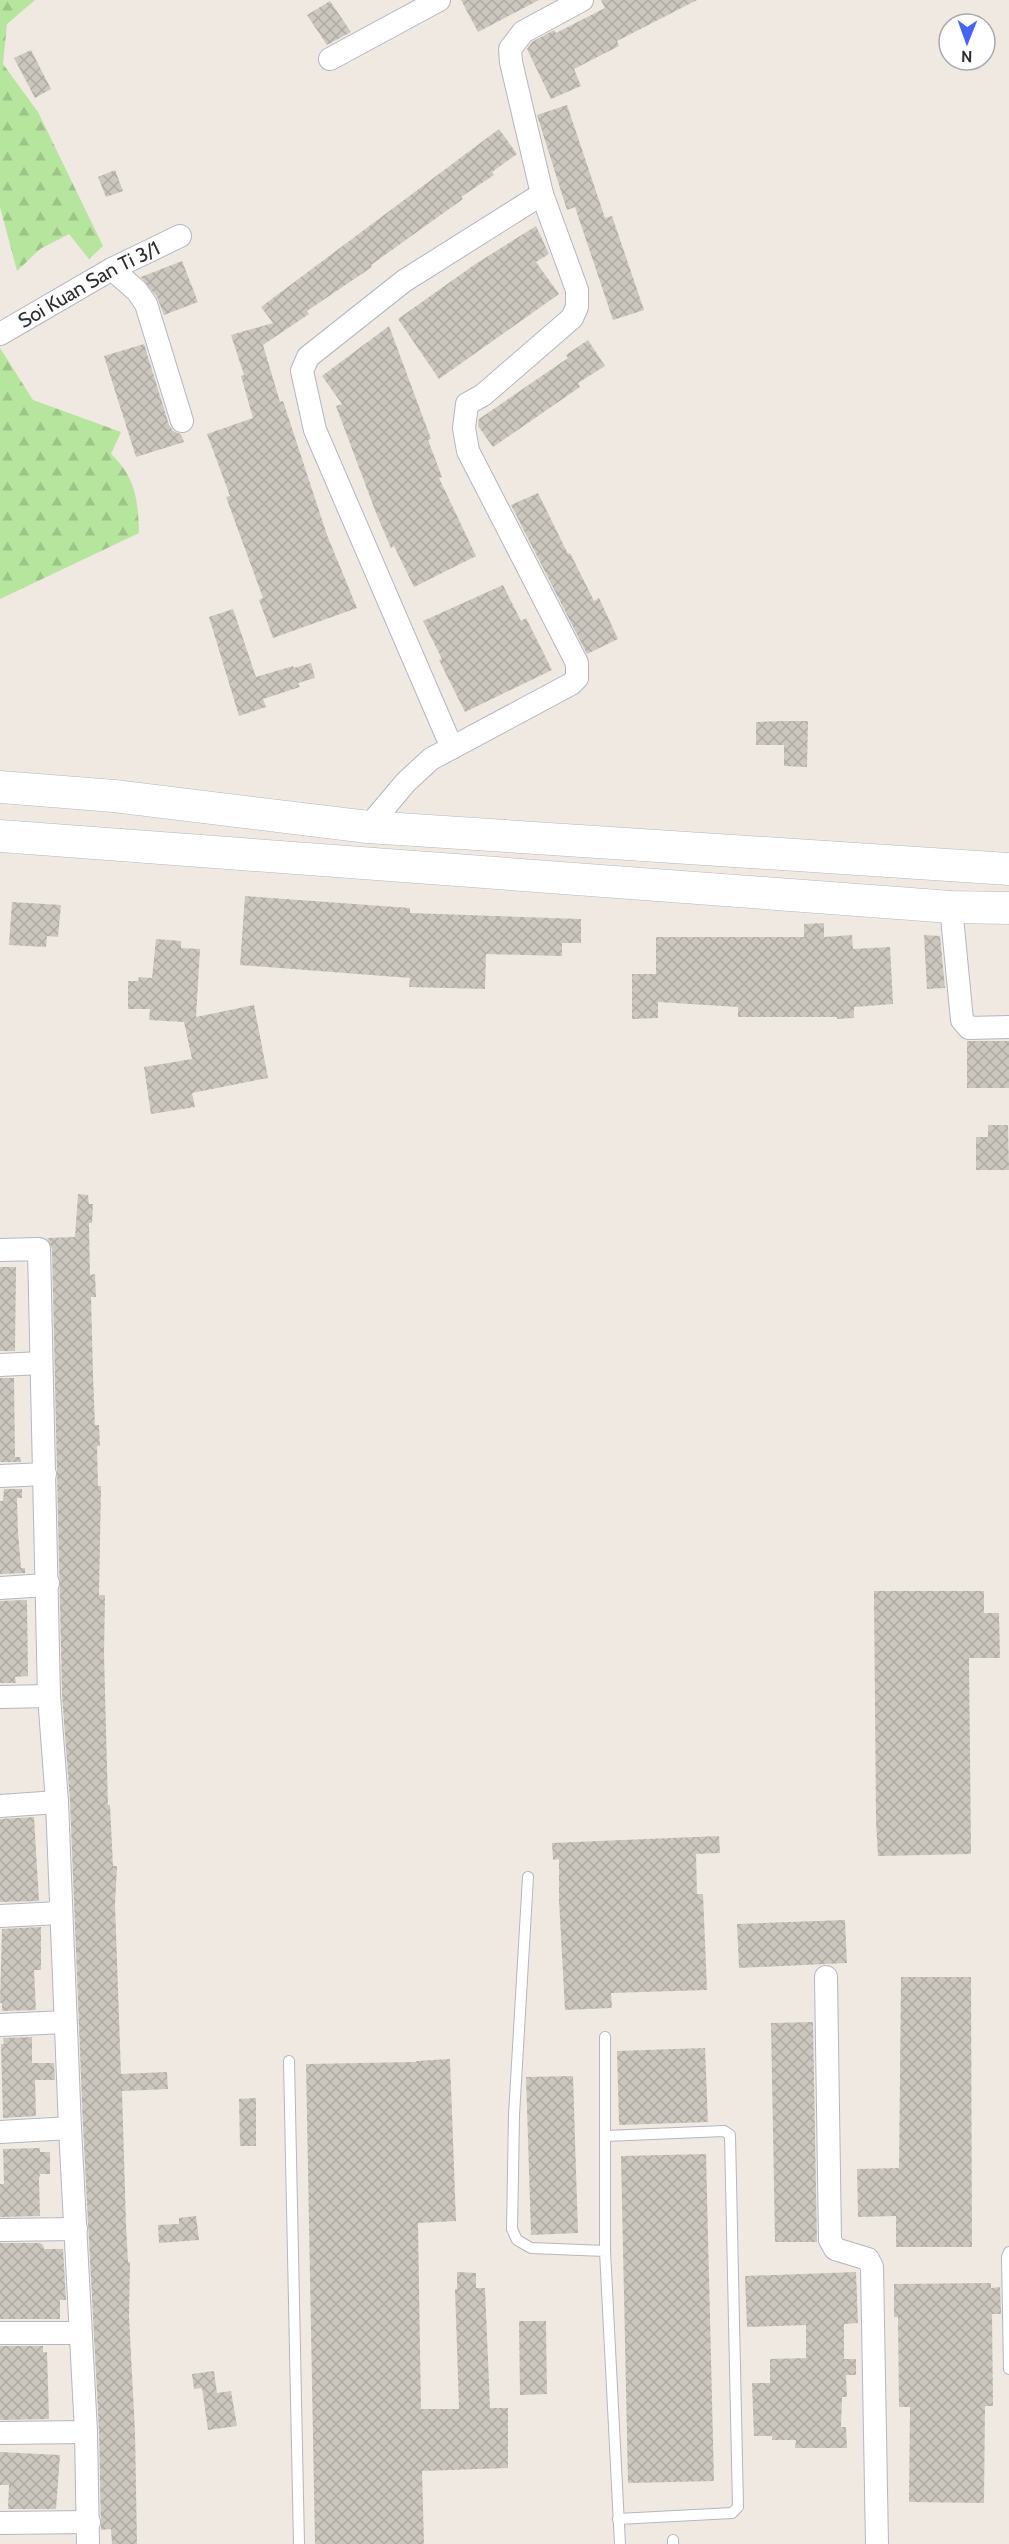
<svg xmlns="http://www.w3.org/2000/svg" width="1009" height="2544" font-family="Cabin,sans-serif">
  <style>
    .forest { fill: url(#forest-firs) }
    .building { fill: url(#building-cross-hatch) }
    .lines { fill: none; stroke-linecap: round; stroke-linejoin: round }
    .service-casing { stroke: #b4b7c1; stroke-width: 12 }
    .minor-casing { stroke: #b4b7c1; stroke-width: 24 }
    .secondary-casing { stroke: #b4b7c1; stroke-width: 33 }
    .service { stroke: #fff; stroke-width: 10 }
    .minor { stroke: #fff; stroke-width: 22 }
    .secondary { stroke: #fff; stroke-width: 32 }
    .labels { text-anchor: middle; stroke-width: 5; stroke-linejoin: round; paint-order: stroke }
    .street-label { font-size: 20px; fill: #2e2e2e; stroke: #fff }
  </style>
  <defs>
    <pattern id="forest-firs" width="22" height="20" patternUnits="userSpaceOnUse" patternTransform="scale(1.5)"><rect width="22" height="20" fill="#b6e59e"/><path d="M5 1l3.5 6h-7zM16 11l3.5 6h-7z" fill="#9dc588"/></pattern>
    <pattern id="building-cross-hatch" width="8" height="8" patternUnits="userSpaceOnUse" patternTransform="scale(1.5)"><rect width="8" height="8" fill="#cbc7bf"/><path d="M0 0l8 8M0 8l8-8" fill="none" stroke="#afaba4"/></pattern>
  </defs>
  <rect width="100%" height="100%" fill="#efe9e1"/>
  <path class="forest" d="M0,0H35L7,24L3,64L38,112L103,246L89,259L69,234L40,249L17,271L0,207Z
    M0,348L33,400L121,432L111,454C136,478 138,500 139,533L0,599Z"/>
  <path class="building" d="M461,0H539L478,32Z
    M601,0H697L617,41L619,46L574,69L581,86L551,99L527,49L532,42L554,30L556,33L605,8Z
    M330,1L351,32L327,45L307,15Z
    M31,50L51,89L35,98L14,58Z
    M567,105L605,218L612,216L644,310L613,320L575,207L567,210L537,115Z
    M499,129L517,154L492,172L494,175L461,197L463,199L371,265L372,267L307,311L309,314L263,345L280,402L283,401L327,535L357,608L273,638L259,600L263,598L226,497L230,496L207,434L253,418L241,376L244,375L231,335L273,323L261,307Z
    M115,170L123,191L106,197L98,177Z
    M536,226L549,254L536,262L559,294L439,379L398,319L474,265Z
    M182,261L198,302L164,315L157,297L141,277Z
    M389,326L431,439L428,440L442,477L439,478L476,556L414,587L394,546L391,548L376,513L336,406L342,404L322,376Z
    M588,340L605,366L578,383L580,387L493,447L478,426L479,419L568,358L566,355Z
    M144,344L169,425L173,431L181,434L184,442L136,457L104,356Z
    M538,493L568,554L570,553L594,601L599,598L618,639L587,654L511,505Z
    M503,585L521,621L526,618L552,670L465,712L439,660L442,659L423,621Z
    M233,609L256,677L293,666L294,668L311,663L315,678L298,683L300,687L263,699L266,707L239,716L209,617Z
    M784,721H808L807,767L784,766V745H756V722Z
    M245,896L410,908V913L581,919V943H562V956L486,954L485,989L409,987L410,978L240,965Z
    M12,902L61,905L58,937L47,936L46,947L9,945Z
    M824,923V937L852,935L853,949L890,947L893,1004L854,1007V1018L837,1019V1017H738V1007L658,1002V1018L632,1019V974H656V937H804V924Z
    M924,935L940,936L945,988L927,989Z
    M156,939L181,941V948L200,949L196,1017L254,1005L268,1078L192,1093L195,1107L151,1114L144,1067L192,1059L184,1022L149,1020L150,1009H128V981H138L139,977L152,978Z
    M967,1041H1009V1088H967Z
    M988,1125H1008L1009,1170H976V1137H988Z
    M78,1194L88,1195L89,1204H93L92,1223H89L90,1275L95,1274L96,1297H91L93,1375L95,1425H99L100,1446H97L98,1486H101L99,1595H105L104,1654L108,1805H110L113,1866H117L115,1904L121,2074L167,2072L168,2089L122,2091L126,2224L128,2262H130L129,2316L135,2432L137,2544H112L111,2529L101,2530L99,2431L83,2127L70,1801L62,1695L52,1249L47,1238L75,1237Z
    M0,1267H16L15,1351H0Z
    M0,1378H14L15,1457H20L21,1462H0Z
    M4,1489H22V1498H17L18,1532L21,1568H25V1573L0,1574V1501H3Z
    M874,1591H984V1613H999L1000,1658H969L971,1854L878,1856L876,1823Z
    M27,1600L28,1676L15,1677L16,1683H0V1601Z
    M34,1817L39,1901L0,1902V1819Z
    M719,1836L720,1853L696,1854L697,1894H703L707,1990L611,1993L612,2008L565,2010L559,1900V1859L553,1860L552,1843Z
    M845,1920L847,1963L739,1968L737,1924Z
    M41,1927V1970H34L36,2010L2,2011V2003H0L2,1929Z
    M901,1977H971L972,2247H896V2216L858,2217L857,2169L899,2168Z
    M813,2022L817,2242H775L771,2023Z
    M32,2037V2063H54L55,2080H35L36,2116L3,2118L1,2044H4L3,2038Z
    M705,2048L708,2122L619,2125L617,2051Z
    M450,2059L456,2221L418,2223L421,2409H459L455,2289H457V2272L476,2273V2288H485L490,2408H508V2468L422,2471L424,2544H315L306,2064L416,2062V2061Z
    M573,2076L578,2233L531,2235L526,2077Z
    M256,2098V2146H240L239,2099Z
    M40,2148V2152H50V2174H40L39,2179L40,2216L0,2217V2184H4L3,2149Z
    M706,2154L714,2481L628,2483L621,2156Z
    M196,2216L199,2240L159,2243L158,2225L179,2224V2218Z
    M0,2243H40L43,2245L44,2249H63L66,2300H60V2319H0Z
    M856,2272L858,2323L844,2324V2359H856V2375H846L847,2397H842L841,2427H846L847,2448H795L796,2440H772V2436H754L752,2383H770V2359L806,2358V2325L747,2327L745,2276Z
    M991,2283V2288L1000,2287L1001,2314H992L993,2406H985L984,2503L909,2502L910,2407H899L898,2317H894V2284Z
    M519,2321H546L547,2394L520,2395Z
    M0,2346H43V2352H47L49,2419L0,2420Z
    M214,2371L217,2393L231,2391L237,2426L208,2430L202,2388L194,2389L192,2374Z
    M0,2452L60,2455L56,2509H8L9,2485H0Z"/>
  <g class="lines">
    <g class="service-casing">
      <path id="service" d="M528,1877L514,2115L512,2229L517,2240L531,2248L605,2251
        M605,2037V2251L620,2544
        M289,2061L299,2544
        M605,2136L724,2131L730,2135L738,2507L732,2513L618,2519
        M1009,2252L1007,2257L1009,2369
        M673,2540V2544"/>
    </g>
    <g class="minor-casing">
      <g id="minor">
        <path d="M330,59L439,0"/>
        <path d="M112,269L137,291L146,304L182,421"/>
        <path id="s1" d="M0,334L112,269L180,236"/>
        <path d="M452,748L315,430L302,371L308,357L404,281L542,194"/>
        <path d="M368,827L406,782L431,759L571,684L577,678V663L468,451L464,428L467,404L483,395L572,318L577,307V290L542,194L511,62L510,49L523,32L582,0"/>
        <path d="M951,907L962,1020L969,1028L1009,1027"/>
        <path d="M0,1250L39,1249L49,1696L57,1802L70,2128L86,2432L88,2544"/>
        <path d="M0,1365L41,1363"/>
        <path d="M0,1476L45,1474"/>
        <path d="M0,1588L46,1585L48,1583"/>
        <path d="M0,1697L49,1696"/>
        <path d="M0,1806L57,1802"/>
        <path d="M0,1916L60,1913"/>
        <path d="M826,1977L830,2240L835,2249L868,2259L872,2267L877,2544"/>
        <path d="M0,2025L65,2022"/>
        <path d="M0,2132L70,2128"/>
        <path d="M0,2230L76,2229"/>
        <path d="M0,2333H80"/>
        <path d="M0,2433L86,2432"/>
        <path d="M0,2523L89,2522"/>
      </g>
    </g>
    <g class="secondary-casing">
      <path id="secondary" d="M0,787L114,796L368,827L1009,869
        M0,836L951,907L1009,908"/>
    </g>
    <use href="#service" class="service"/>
    <use href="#minor" class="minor"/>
    <use href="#secondary" class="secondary"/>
  </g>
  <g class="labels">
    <g class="street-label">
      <text dy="7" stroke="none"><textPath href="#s1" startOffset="102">Soi Kuan San Ti 3/1</textPath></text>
    </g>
  </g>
  <g transform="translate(967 42) rotate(181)"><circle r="28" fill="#ffffff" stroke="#ababab" stroke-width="1.5"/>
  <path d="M0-4.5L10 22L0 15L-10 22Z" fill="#4264fb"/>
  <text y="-9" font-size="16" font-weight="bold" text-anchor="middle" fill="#2e2e2e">N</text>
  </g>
</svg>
